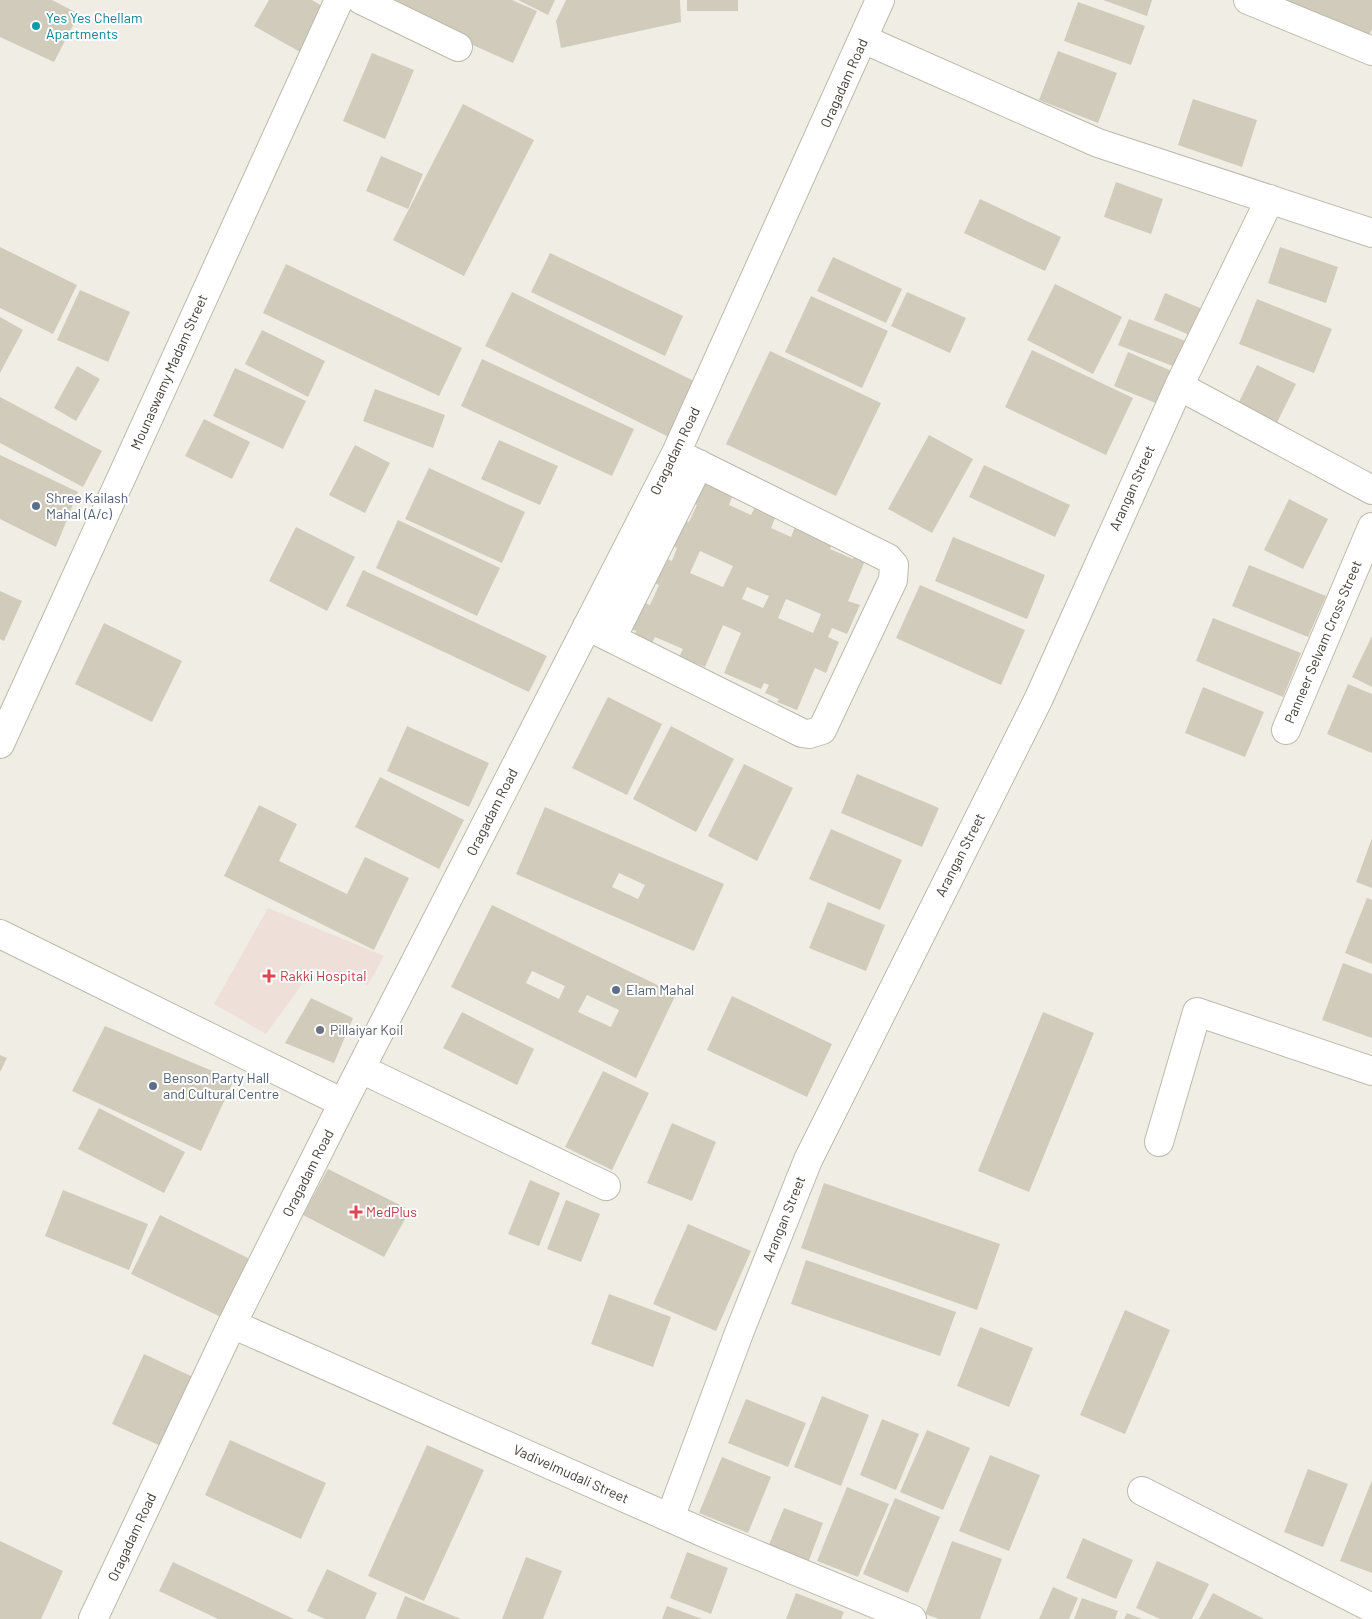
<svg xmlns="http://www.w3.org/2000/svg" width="1372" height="1619" font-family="Barlow,sans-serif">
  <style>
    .medical { fill: #efdfd9 }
    .building { fill: #d0cbbb; fill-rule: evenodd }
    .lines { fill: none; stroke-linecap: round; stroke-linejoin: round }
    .minor-casing { stroke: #bdb9ab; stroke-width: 30 }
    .minor { stroke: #fff; stroke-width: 28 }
    .culture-dot { fill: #0f9aa8; stroke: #fff; stroke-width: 2 }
    .service-dot { fill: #5c6f8a; stroke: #fff; stroke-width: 2 }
    .health-dot { fill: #e0444e; stroke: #fff; stroke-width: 2 }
    .worship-dot { fill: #6b7280; stroke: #fff; stroke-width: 2 }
    .labels { text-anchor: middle; stroke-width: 4; stroke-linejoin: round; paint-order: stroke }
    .culture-label { font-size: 14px; fill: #0d838f; stroke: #fff; text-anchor: start }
    .street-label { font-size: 14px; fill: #413e35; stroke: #fff }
    .service-label { font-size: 14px; fill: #4e5e75; stroke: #fff; text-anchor: start }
    .health-label { font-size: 14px; fill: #be3a42; stroke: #fff; text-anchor: start }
    .worship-label { font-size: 14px; fill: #5b616d; stroke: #fff; text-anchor: start }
  </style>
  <rect width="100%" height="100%" fill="#f0eee4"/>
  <path class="medical" d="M268,908L384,956L368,985L314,968L266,1034L214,1004Z"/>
  <path class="building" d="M0,0H52L79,14L54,62L0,37Z
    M269,0H312L325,8L300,52L254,26Z
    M379,0H512L537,11L513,63L378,2Z
    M518,0H555L548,15Z
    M566,0H680L681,22L561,48L556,21Z
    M687,0H738V11H687Z
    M1103,0H1152L1147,16Z
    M1269,0H1372V29L1369,36Z
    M1078,2L1145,26L1131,65L1064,41Z
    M1058,51L1117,73L1098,123L1039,100Z
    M372,53L414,70L385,139L343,121Z
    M1193,99L1257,120L1242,167L1178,145Z
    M463,104L534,140L464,276L393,240Z
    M381,156L423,174L408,209L366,191Z
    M1116,182L1163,199L1151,234L1104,217Z
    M980,199L1061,237L1045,271L964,233Z
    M0,247L77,285L53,334L0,308Z
    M1280,247L1338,267L1326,303L1268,283Z
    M550,253L683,316L665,356L531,292Z
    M833,257L902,289L886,323L817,291Z
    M286,264L462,348L439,396L263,313Z
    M1055,284L1122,317L1093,374L1027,340Z
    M80,290L130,312L108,362L57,340Z
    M512,292L696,382L669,437L485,346Z
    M907,292L966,318L950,353L891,326Z
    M1165,293L1207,311L1197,338L1154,320Z
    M811,296L888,331L862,388L785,352Z
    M1257,299L1332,329L1314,373L1239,344Z
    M0,317L23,330L0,373Z
    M1129,319L1188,342L1178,368L1118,345Z
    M262,330L325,361L308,397L245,364Z
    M1032,350L1133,398L1106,455L1005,407Z
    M770,351L881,403L836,496L726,444Z
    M1128,352L1176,373L1163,406L1114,386Z
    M482,359L634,429L612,476L461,406Z
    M1257,365L1296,384L1272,433L1233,414Z
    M77,366L100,379L76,421L54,408Z
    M235,368L306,401L283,449L213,416Z
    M375,389L445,415L433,448L363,421Z
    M0,397L102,451L83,487L0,443Z
    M204,419L250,442L232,479L185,456Z
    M929,435L973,459L932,533L888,509Z
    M499,440L558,466L540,505L481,479Z
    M355,445L390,463L365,513L329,495Z
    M0,455L78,492L56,547L0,519Z
    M984,465L1070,505L1055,537L969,497Z
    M429,468L525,512L502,563L405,519Z
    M696,476L734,492L729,505L751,515L755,507L776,516L771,528L791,537L797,522L832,544L830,549L853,559L856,552L867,556L848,601L860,605L847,634L832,628L828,637L839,642L826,673L815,668L797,710L777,702L779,699L765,693L769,685L764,683L761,689L724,673L741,633L723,625L705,667L679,657L683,649L655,637L650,647L633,640L636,631L625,626L636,599L650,605L659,585L647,580L658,555L672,561L677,548L667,544L677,517L689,522L697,505L685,500ZM700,551L733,566L723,587L690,573ZM747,587L769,596L763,608L742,599ZM786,599L821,614L813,633L778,618Z
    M1289,499L1328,519L1303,569L1264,550Z
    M398,520L500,568L477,616L376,568Z
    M296,527L355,557L327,611L269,581Z
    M953,537L1045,575L1027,619L935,581Z
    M1249,565L1326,596L1308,637L1232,606Z
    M363,570L547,656L529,692L346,606Z
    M920,585L1025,630L1001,685L896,638Z
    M0,591L22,601L4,641L0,639Z
    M1213,618L1301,653L1283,697L1196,661Z
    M104,623L182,661L152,722L75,684Z
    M1372,636V687L1352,677Z
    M1348,684L1372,694V753L1327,734Z
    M1203,687L1264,712L1245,757L1185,733Z
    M608,697L662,724L627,795L572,768Z
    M407,726L489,763L469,807L387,771Z
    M671,726L734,759L696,832L633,799Z
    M744,764L793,788L757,861L708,836Z
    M857,774L939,808L922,847L841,813Z
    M380,777L464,820L439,869L355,827Z
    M259,805L297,824L279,861L347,894L365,857L409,878L374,950L224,876Z
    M545,807L724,884L694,951L516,874ZM619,873L645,885L638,899L612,887Z
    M831,829L902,860L880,910L809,879Z
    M1372,838V888L1356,882Z
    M1367,898L1372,900V964L1345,953Z
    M828,902L885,925L866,971L809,948Z
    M492,905L676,994L636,1078L451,987ZM532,971L565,986L559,999L526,983ZM587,995L619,1010L611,1027L578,1012Z
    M1343,963L1372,974V1038L1322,1020Z
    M732,996L832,1044L807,1097L707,1050Z
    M311,998L353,1018L334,1063L285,1043Z
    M462,1012L534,1049L517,1085L443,1048Z
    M1043,1012L1094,1033L1029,1192L978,1171Z
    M105,1026L234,1080L201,1151L72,1091Z
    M0,1055L7,1058L0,1072Z
    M603,1071L649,1093L612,1170L565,1147Z
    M99,1108L185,1152L164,1193L78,1149Z
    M672,1123L716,1142L692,1201L647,1183Z
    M328,1169L410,1210L384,1257L303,1215Z
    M530,1180L560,1193L539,1246L508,1234Z
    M824,1183L1000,1244L977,1310L801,1248Z
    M63,1190L148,1224L129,1270L45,1236Z
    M566,1200L600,1214L581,1262L547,1249Z
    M160,1215L250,1259L221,1317L131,1274Z
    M688,1224L751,1251L716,1331L653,1304Z
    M806,1260L956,1312L940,1356L791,1304Z
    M609,1294L671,1317L653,1367L591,1344Z
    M1125,1310L1170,1330L1125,1434L1080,1415Z
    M980,1327L1033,1348L1009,1407L957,1386Z
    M144,1354L193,1377L161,1446L112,1424Z
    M822,1396L869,1415L841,1486L794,1467Z
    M746,1399L806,1423L788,1467L728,1443Z
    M882,1419L919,1434L896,1490L860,1475Z
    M927,1430L970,1448L943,1510L900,1492Z
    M230,1440L326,1483L301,1539L205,1495Z
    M427,1445L484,1470L424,1601L368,1576Z
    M990,1455L1040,1475L1009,1551L959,1531Z
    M722,1457L771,1477L748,1533L699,1513Z
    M1308,1469L1348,1484L1323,1547L1284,1532Z
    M1372,1480V1573L1340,1561Z
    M847,1487L889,1504L858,1577L817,1561Z
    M895,1498L940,1517L908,1593L863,1574Z
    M784,1508L823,1523L808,1563L768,1547Z
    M1083,1538L1133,1560L1116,1599L1066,1578Z
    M0,1541L63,1571L41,1619H0Z
    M952,1541L1002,1559L980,1619H939L925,1614Z
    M687,1552L728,1568L711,1614L670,1598Z
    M526,1557L562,1571L543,1619H502Z
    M1157,1561L1209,1584L1192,1619H1160L1136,1608Z
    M173,1562L294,1619H218L159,1591Z
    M327,1569L377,1593L365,1619H325L307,1611Z
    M1053,1587L1078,1598L1069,1619H1039Z
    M796,1593L844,1612L841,1619H786Z
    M1213,1593L1264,1619H1199Z
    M405,1596L461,1619H396Z
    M1082,1598L1118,1611L1115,1619H1074Z
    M667,1606L702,1619H662Z
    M1127,1613L1142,1619H1124Z"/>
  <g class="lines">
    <g class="minor-casing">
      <path id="minor" d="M361,0L458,47
        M1248,0L1372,51
        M863,39L1098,143L1372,233
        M1179,386L1372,490
        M587,626L802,733L809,734L822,730L893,580L894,565L888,558L676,453
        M612,638L699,464
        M1286,730L1372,527
        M0,744L339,0
        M0,934L343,1103
        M361,1069L606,1186
        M1159,1142L1197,1012L1372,1071
        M232,1324L711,1536L912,1619
        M1142,1491L1372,1608
        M670,1518L739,1333L808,1160L1039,698L1179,386L1270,199
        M93,1619L232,1324L343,1103L676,453L880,0"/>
    </g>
    <use href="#minor" class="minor"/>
  </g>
  <circle class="culture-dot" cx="36" cy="26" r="5"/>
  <g class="service-dot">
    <circle cx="36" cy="506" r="5"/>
    <circle cx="616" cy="990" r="5"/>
    <circle cx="153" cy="1086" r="5"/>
  </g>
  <g class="health-dot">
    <path d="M266.5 968.5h5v5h5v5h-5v5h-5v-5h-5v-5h5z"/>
    <path d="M353.5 1204.5h5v5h5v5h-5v5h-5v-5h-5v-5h5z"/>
  </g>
  <circle class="worship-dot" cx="320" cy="1030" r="5"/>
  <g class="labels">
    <g class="culture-label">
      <text x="46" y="23">Yes Yes Chellam<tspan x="46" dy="16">Apartments</tspan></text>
    </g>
    <g class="street-label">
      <text transform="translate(844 83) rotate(-66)" y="5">Oragadam Road</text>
      <text transform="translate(169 372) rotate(-66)" y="5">Mounaswamy Madam Street</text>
      <text transform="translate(675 451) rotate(-64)" y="5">Oragadam Road</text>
      <text transform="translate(1132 488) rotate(-66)" y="5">Arangan Street</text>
      <text transform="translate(1323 642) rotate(-67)" y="5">Panneer Selvam Cross Street</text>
      <text transform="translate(492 812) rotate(-63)" y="5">Oragadam Road</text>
      <text transform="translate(960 855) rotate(-63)" y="5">Arangan Street</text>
      <text transform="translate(308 1173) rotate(-63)" y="5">Oragadam Road</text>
      <text transform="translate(784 1219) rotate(-68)" y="5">Arangan Street</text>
      <text transform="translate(571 1474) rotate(24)" y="5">Vadivelmudali Street</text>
      <text transform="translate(132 1537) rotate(-65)" y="5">Oragadam Road</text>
    </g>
    <g class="service-label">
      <text x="46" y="503">Shree Kailash<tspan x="46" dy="16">Mahal (A/c)</tspan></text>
      <text x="626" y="995">Elam Mahal</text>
      <text x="163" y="1083">Benson Party Hall<tspan x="163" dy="16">and Cultural Centre</tspan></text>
    </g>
    <g class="health-label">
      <text x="280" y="981">Rakki Hospital</text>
      <text x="366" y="1217">MedPlus</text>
    </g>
    <g class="worship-label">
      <text x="330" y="1035">Pillaiyar Koil</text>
    </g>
  </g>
</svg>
